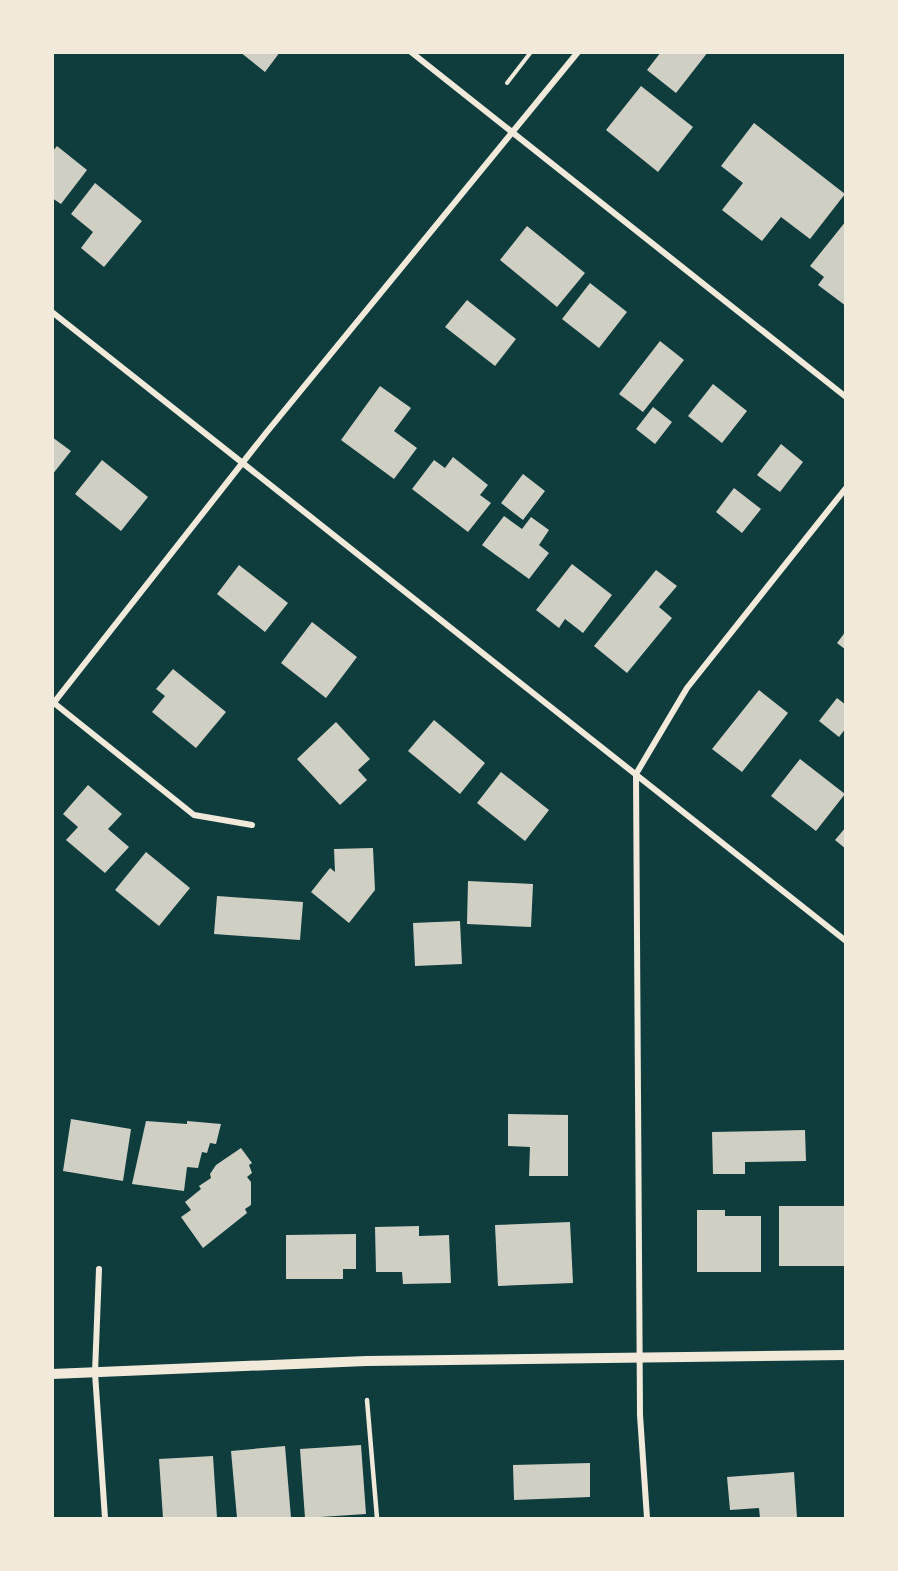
<svg xmlns="http://www.w3.org/2000/svg" width="898" height="1571" font-family="Figtree,sans-serif">
  <style>
    .building { fill: #cfcfc3 }
    .lines { fill: none; stroke-linecap: round; stroke-linejoin: round }
    .path { stroke: #f1e9da; stroke-width: 4 }
    .service { stroke: #f1e9da; stroke-width: 4.5 }
    .minor { stroke: #f1e9da; stroke-width: 6 }
    .tertiary { stroke: #f1e9da; stroke-width: 10 }
  </style>
  <rect width="100%" height="100%" fill="#0f3d3e"/>
  <path class="building" d="M240,52H280L265,72Z
    M661,52H708L676,93L647,70Z
    M641,86L693,127L658,172L606,130Z
    M754,123L845,194L810,239L781,217L762,241L722,210L743,183L721,166Z
    M57,146L87,170L61,204L52,198V152Z
    M95,183L142,221L104,267L81,248L93,232L71,214Z
    M846,221V306L818,285L824,277L810,266Z
    M527,226L585,273L557,307L500,260Z
    M590,283L627,312L599,348L562,319Z
    M467,300L516,339L495,366L445,327Z
    M660,341L684,360L643,412L619,394Z
    M713,384L747,411L722,443L688,416Z
    M380,386L411,408L394,431L417,448L394,479L341,440Z
    M653,407L672,422L655,444L636,429Z
    M52,437L71,451L52,475Z
    M781,444L803,462L780,492L757,475Z
    M453,457L488,485L480,495L491,503L468,532L412,489L434,460L445,468Z
    M102,460L148,497L121,531L75,494Z
    M523,474L545,491L523,520L501,503Z
    M734,488L761,509L742,533L716,512Z
    M504,516L522,529L531,517L549,530L539,545L549,553L529,579L482,545Z
    M572,564L612,595L583,633L565,619L559,628L536,610Z
    M239,565L288,603L265,632L217,594Z
    M656,570L677,586L659,607L672,618L627,673L594,646Z
    M312,622L357,657L326,698L281,663Z
    M846,631V650L837,643Z
    M173,669L226,712L196,748L152,712L165,696L156,689Z
    M759,690L788,713L742,772L712,749Z
    M837,698L846,705V728L839,737L819,721Z
    M434,720L485,763L460,794L408,751Z
    M336,722L370,759L358,770L367,780L340,805L297,759Z
    M800,759L845,794L816,831L771,796Z
    M501,772L549,810L525,841L477,803Z
    M88,785L122,814L108,829L129,847L105,873L66,840L78,827L63,814Z
    M846,827V849L835,840Z
    M373,848L375,890L349,923L311,892L330,868L335,872L334,849Z
    M146,852L190,888L159,926L115,890Z
    M468,881L533,884L531,927L467,924Z
    M217,896L303,902L300,940L214,934Z
    M460,921L462,964L415,966L413,923Z
    M508,1114L568,1115V1176H529L530,1147L508,1146Z
    M71,1119L131,1129L123,1181L63,1171Z
    M146,1121L187,1124V1121L221,1124L216,1144L210,1143L207,1153L202,1152L198,1168L187,1167L184,1191L132,1184Z
    M805,1130L806,1161L745,1162V1174H713L712,1132Z
    M241,1148L252,1163L249,1165L252,1173L247,1177L251,1182V1205L245,1209L247,1213L203,1248L181,1217L191,1210L185,1202L201,1189L199,1186L211,1178L210,1174L216,1165Z
    M779,1206H846V1266H779Z
    M697,1210H725V1216H761V1272H697Z
    M570,1222L573,1283L498,1286L495,1225Z
    M419,1226V1236L449,1235L451,1283L403,1284L402,1272H376L375,1227Z
    M356,1234V1269H343V1279H286V1235Z
    M361,1445L366,1514L305,1518L300,1449Z
    M285,1446L291,1518H237L231,1451Z
    M213,1456L217,1518H163L159,1459Z
    M590,1463V1497L514,1500L513,1465Z
    M794,1472L797,1518H760L759,1508L730,1510L727,1477Z"/>
  <g class="lines">
    <path class="path" d="M507,83L531,52"/>
    <path class="service" d="M367,1400L377,1518"/>
    <path class="minor" d="M411,52L846,397
      M52,312L846,941
      M54,703L194,815L252,825
      M52,705L266,433L578,52
      M636,774L640,1415L647,1518
      M636,774L687,688L846,488
      M99,1269L95,1373L105,1518"/>
    <path class="tertiary" d="M52,1374L366,1361L846,1355"/>
  </g>
  <rect width="898" height="1571" fill="none" stroke="#f1e9da" stroke-width="108"/>
</svg>
